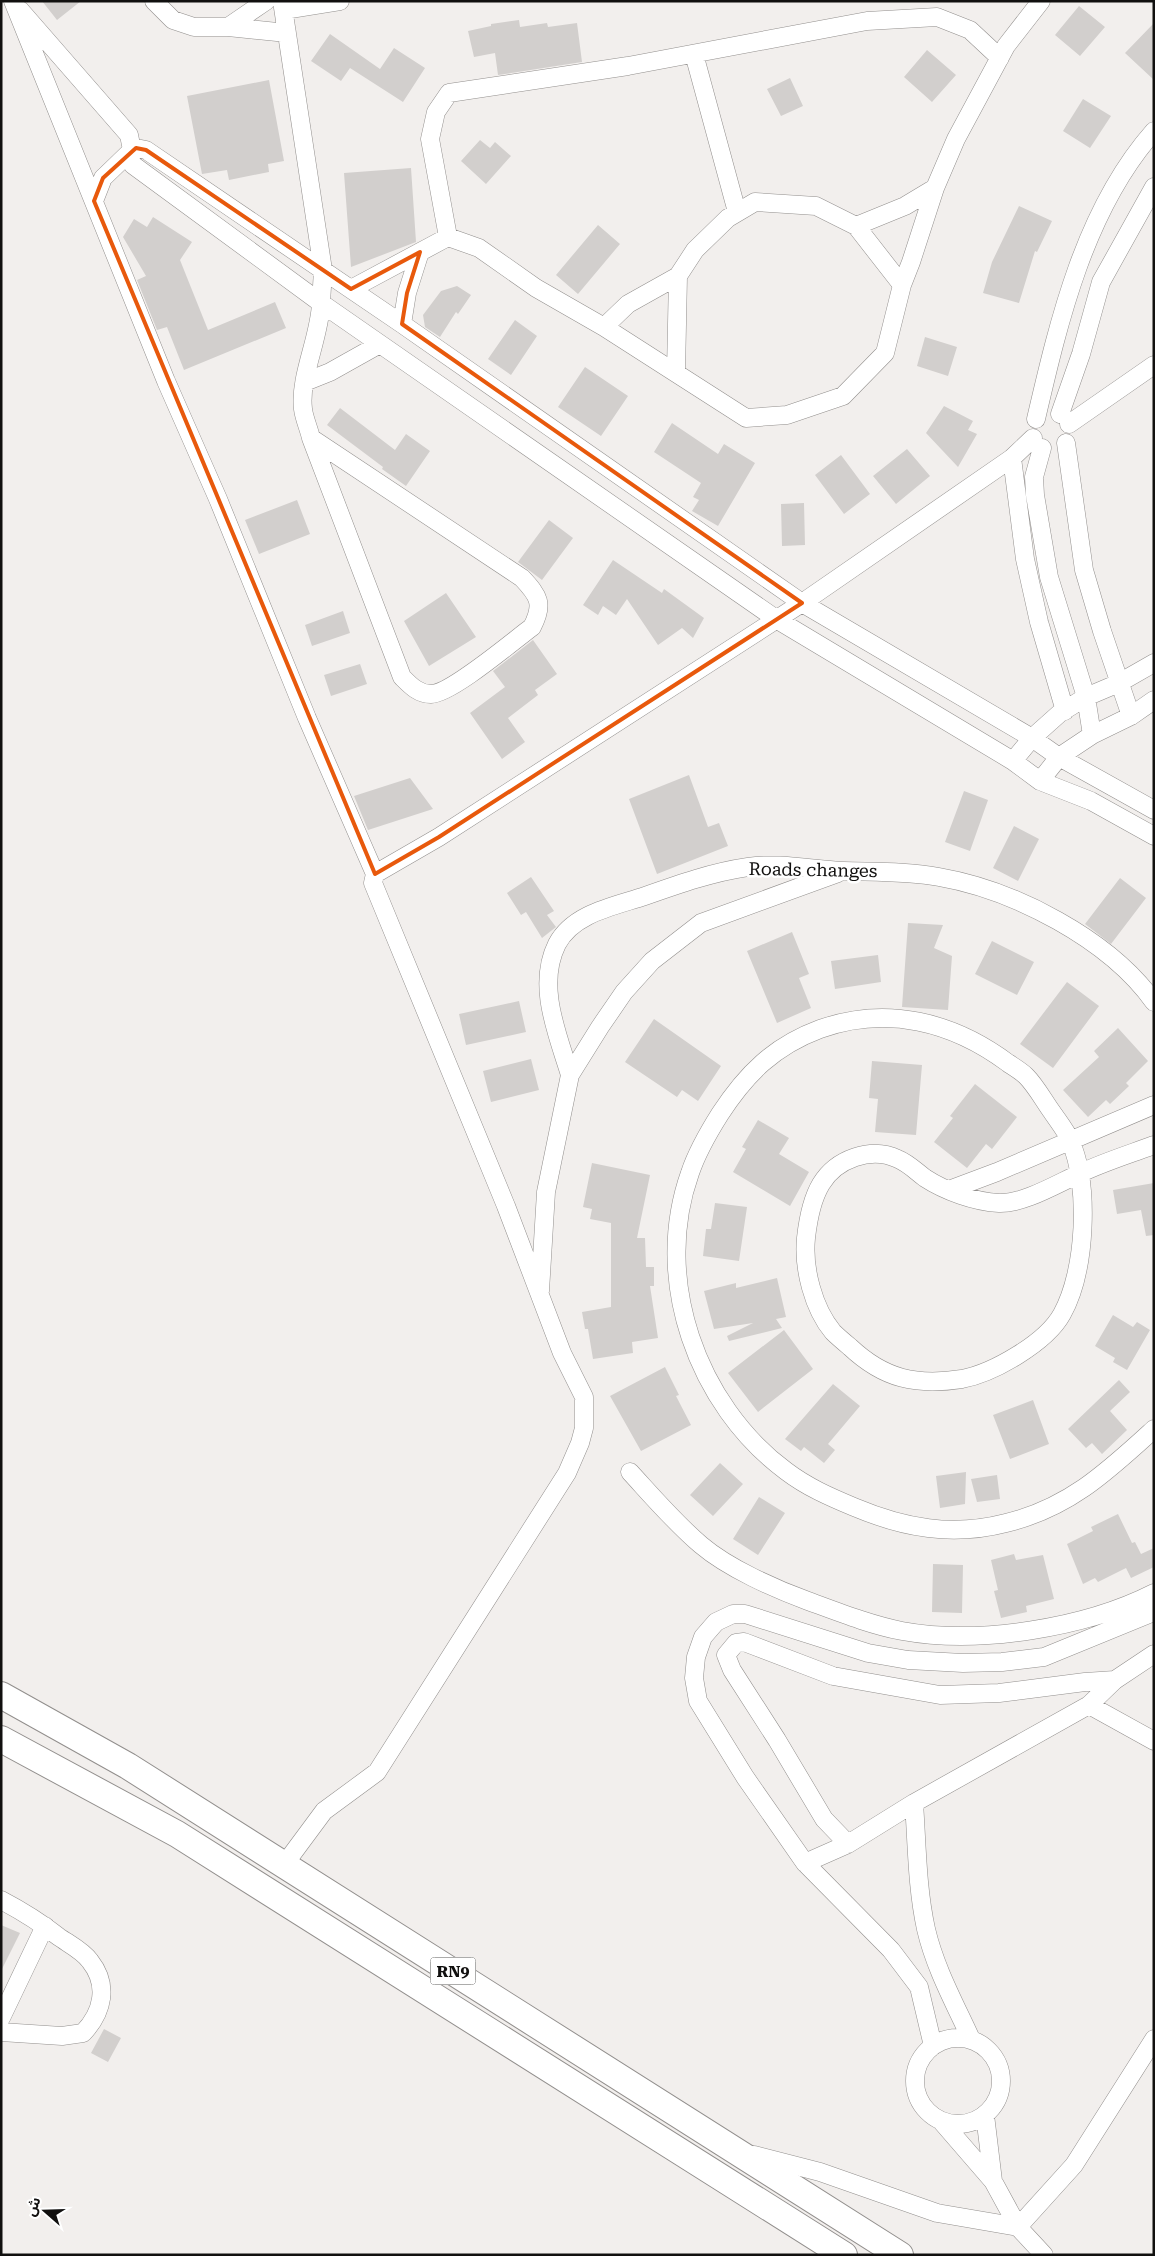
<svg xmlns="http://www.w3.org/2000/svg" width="1155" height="2256" font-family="'Roboto Serif','Noto Sans Arabic',serif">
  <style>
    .building { fill: #d2cfcd }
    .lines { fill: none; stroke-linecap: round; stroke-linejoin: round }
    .minor-casing { stroke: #928f8d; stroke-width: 19 }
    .highway-casing { stroke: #928f8d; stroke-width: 28 }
    .minor { stroke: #fff; stroke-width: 18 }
    .highway { stroke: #fff; stroke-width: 26 }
    .marked { fill: none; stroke: #e8590c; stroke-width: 4; stroke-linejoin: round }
    .labels { text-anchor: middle; stroke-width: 5; stroke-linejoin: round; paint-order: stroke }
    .shield { fill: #fff; stroke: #585857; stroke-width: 1 }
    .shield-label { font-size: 16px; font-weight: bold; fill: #11100f }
    .street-label { font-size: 18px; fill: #11100f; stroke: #fff }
  </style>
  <rect width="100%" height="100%" fill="#f2efed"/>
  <path class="building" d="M42,1H81L57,20Z
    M1079,6L1105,27L1080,56L1055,35Z
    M519,20L520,27L547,23L548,27L577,23L582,62L498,75L495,53L474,57L468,31L491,26V24Z
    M1154,23V80L1125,53Z
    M330,34L380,69L394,48L425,68L403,102L350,68L341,81L311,61Z
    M927,50L956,75L932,102L904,77Z
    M790,78L803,106L781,116L767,89Z
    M269,80L284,161L268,164L269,172L229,180L227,170L202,174L187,96Z
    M1083,99L1111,116L1090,148L1063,131Z
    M480,140L490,148L495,142L511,156L486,184L461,161Z
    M411,168L416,242L351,267L344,173Z
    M1019,206L1052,221L1037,252L1035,251L1019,303L983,293L992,262Z
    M153,217L192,242L180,260L208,330L275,302L286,328L184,370L167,327L157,330L137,280L146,276L123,237L134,219L147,227Z
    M598,225L620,244L578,294L556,275Z
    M457,286L471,295L458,314L456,312L440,337L425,327L423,315L441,291Z
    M515,320L537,336L511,375L488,359Z
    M925,337L957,347L948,376L917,366Z
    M585,367L628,396L601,436L558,407Z
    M944,406L973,421L968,430L977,434L958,467L926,433Z
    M340,408L395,450L406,434L430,451L406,486L382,469L383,467L327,425Z
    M672,423L718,454L724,444L755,463L718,526L692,511L699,500L693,497L701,483L654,452Z
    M907,449L930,476L896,504L873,476Z
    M841,455L870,494L844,514L815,475Z
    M297,500L310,534L259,554L245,520Z
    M804,503L805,545L782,546L781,504Z
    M549,520L573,538L542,580L518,562Z
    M613,560L662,593L664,589L704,618L693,638L682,628L658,645L627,599L616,615L603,606L598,615L583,605Z
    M446,593L476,637L429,666L404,621Z
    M343,611L350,633L312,646L305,625Z
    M533,640L557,674L535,690L538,695L508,718L525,742L502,759L470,713L505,687L493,671Z
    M360,664L367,684L331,696L324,675Z
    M689,775L708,827L719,823L728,846L657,874L629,799Z
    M410,778L433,809L368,830L354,796Z
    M964,791L988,800L970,851L945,842Z
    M1014,826L1039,839L1018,881L993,868Z
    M531,877L554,911L547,915L556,927L542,938L526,912L521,915L507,893Z
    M1120,878L1146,898L1111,944L1085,924Z
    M908,923L943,925L934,948L952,956L948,1010L902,1007Z
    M792,932L809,974L799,978L811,1008L777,1023L747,951Z
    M992,941L1034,962L1017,995L975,974Z
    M878,955L881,982L835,989L831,961Z
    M1067,982L1099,1006L1053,1068L1020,1044Z
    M519,1001L526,1032L466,1045L459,1014Z
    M654,1019L721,1066L698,1101L682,1090L677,1097L625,1062Z
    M1118,1028L1148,1061L1126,1083L1129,1086L1110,1104L1106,1100L1088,1117L1063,1090L1099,1057L1094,1051Z
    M531,1059L539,1090L491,1102L483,1071Z
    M872,1061L922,1065L916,1135L875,1132L878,1099L869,1098Z
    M975,1084L1017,1117L992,1149L986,1144L967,1168L934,1142L953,1118L950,1116Z
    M758,1120L789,1138L779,1154L809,1172L790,1206L733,1172L746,1149L742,1147Z
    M592,1163L650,1175L637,1238H645L646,1267H654V1286H650L658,1338L632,1342L633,1353L593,1359L588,1329H585L582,1312L611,1307V1223L590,1219L592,1209L583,1207Z
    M1154,1183V1235L1146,1236L1141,1210L1117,1214L1113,1190Z
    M715,1203L747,1207L739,1261L703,1256L706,1229H711Z
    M777,1278L786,1317L776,1319L782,1328L729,1341L727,1336L753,1323L714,1329L704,1291L736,1283V1288Z
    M1113,1315L1133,1327L1137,1322L1150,1330L1127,1370L1113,1362L1115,1358L1095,1346Z
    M784,1330L813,1369L758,1412L728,1373Z
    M665,1367L679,1395L676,1396L691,1425L641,1451L610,1396Z
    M1119,1380L1130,1392L1110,1411L1127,1430L1102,1454L1092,1443L1086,1448L1068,1429Z
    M833,1384L860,1406L828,1444L835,1450L824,1463L804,1447L801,1451L785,1439Z
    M1033,1400L1049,1444L1010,1459L993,1415Z
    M720,1463L743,1484L713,1516L690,1495Z
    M966,1472L965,1504L940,1508L936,1476Z
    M997,1475L1000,1499L977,1502L971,1479Z
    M759,1497L785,1513L758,1555L733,1539Z
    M1118,1514L1132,1543L1135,1542L1141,1554L1154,1548V1567L1131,1578L1126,1568L1098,1582L1095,1578L1083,1584L1067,1544L1093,1531L1091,1527Z
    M1014,1554L1016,1560L1043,1555L1054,1599L1026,1606L1027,1612L1001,1618L994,1591L998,1590L991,1560Z
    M933,1564L963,1565L962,1613L932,1612Z
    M1,1925L20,1933L1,1971Z
    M104,2029L121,2038L108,2062L91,2053Z"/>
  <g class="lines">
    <g class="minor-casing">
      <path id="minor" d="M13,1L166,381L218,499L307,718L375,874L373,883L506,1206L562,1353L584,1397V1428L580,1443L567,1473L377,1772L324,1811L284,1865
        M154,1L173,20L194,27H228L287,33
        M282,1L323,270L321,303L776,619L1013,761L1040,781L1091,801L1154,836
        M20,10L129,135L132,150L103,178L94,201
        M284,10L340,1
        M228,27L266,1
        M694,54L737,212
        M856,226L905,206L935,188
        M448,237L430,139L436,112L449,93L628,66L867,21L937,17L970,30L1000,58
        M351,289L448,237L479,248L536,288L604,327L746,418L787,415L843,396L885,353L902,285L911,262L935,188L956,139L1006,46L1041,1
        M402,324L407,293L420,252
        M604,327L628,304L678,276
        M676,372L678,276L695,250L728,218L755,202L816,206L856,226L902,285
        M305,382L330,372L380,344
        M1060,414L1081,354L1101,282L1154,187
        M1036,419C1059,320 1085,209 1154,131
        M1069,424L1154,365
        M311,438L402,677C410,685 418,694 431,694C451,694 513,641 532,627C544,604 539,596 522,578L311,438C309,429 304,418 303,409C299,377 320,337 321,303L133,165L129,158L136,148L146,150L402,324L802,603L1032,738L1059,757L1154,810
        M1066,443L1084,570L1102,631L1131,716
        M1042,448L1034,477L1035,495L1049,577L1086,697L1092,735
        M1012,458L1025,559L1039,622L1065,711
        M1013,761L1032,738L1060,713L1086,697L1119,683L1154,663
        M1040,781L1059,757L1092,735L1131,716L1154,700
        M375,874L439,837L802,603L1012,458L1033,438
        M570,1075C558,1035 536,986 557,944C573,913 615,906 645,896C679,884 713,872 748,867C780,862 812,870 844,871C875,872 907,871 939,877C1014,890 1109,939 1154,1002
        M1154,1145C1130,1154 1104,1162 1081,1173C1058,1183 1024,1204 999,1203C975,1202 945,1191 925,1178C917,1172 908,1163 898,1159C871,1146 836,1159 821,1184C812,1199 808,1220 806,1238C803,1268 813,1308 833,1332C838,1337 844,1342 850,1347C884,1379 916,1386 962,1379C993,1373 1046,1343 1062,1314C1086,1271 1090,1185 1070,1140C1066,1131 1058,1121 1052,1112C1044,1101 1036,1086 1026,1076C1021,1071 1014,1067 1008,1063C953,1022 887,1005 820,1029C774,1046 746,1074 720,1114C708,1133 697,1152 690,1173C652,1279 697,1405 786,1471C807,1487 830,1497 854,1507C904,1528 952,1537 1006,1523C1069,1508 1108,1471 1154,1429
        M949,1190L997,1172L1154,1105
        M540,1291L546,1192L570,1075L600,1027L624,992L652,961L701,923L838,873
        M630,1472C652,1496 675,1523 701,1545C728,1568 775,1589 808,1601C838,1612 871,1625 902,1631C979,1645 1085,1628 1154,1593
        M1089,1705L1154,1741
        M914,1803C917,1845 917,1888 926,1929C935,1968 955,2004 971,2039
        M848,1844L824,1819L777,1740L732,1670L726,1655L736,1643L744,1642L833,1676L940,1695L999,1693L1085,1682L1115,1680
        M805,1863L848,1844L914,1803L1089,1705L1115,1680L1154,1654
        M1,1900C22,1911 41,1923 59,1937C69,1944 83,1951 90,1961C109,1985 103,2012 83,2033L62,2036L1,2032
        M1,2018L45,1926
        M915 2081a43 43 0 1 1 86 0a43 43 0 1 1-86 0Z
        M933,2046L919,1987L891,1950L805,1863L745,1777L698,1701L694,1678L696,1657L703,1637L716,1622L733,1614H745L868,1653L908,1660L963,1663L1002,1662L1044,1657L1154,1612
        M985,2115L993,2181
        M942,2122L993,2181L1018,2227L1044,2255
        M754,2155L820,2172L937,2213L1018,2227L1074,2165L1154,2039"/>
    </g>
    <g class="highway-casing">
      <path id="highway" d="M1,1695L128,1766L900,2255
        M1,1739L177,1834L844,2255"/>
    </g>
    <use href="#minor" class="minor"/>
    <use href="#highway" class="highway"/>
  </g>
  <path class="marked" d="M136,148L146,150L351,289L420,252L407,293L402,324L802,603L439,837L375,874L94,201L103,178Z"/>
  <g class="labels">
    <rect class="shield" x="430.5" y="1957.5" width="45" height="27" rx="4"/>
    <g class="shield-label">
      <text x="453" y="1977">RN9</text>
    </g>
    <g class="street-label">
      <text transform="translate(813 870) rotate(1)" y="6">Roads changes</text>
    </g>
  </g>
  <rect width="1155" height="2256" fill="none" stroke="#11100f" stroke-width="5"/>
  <g transform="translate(45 2211) rotate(290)" stroke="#ffffff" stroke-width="4" paint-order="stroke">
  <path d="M0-4L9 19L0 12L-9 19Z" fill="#11100f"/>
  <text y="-8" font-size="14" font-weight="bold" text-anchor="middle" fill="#11100f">ش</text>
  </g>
</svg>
